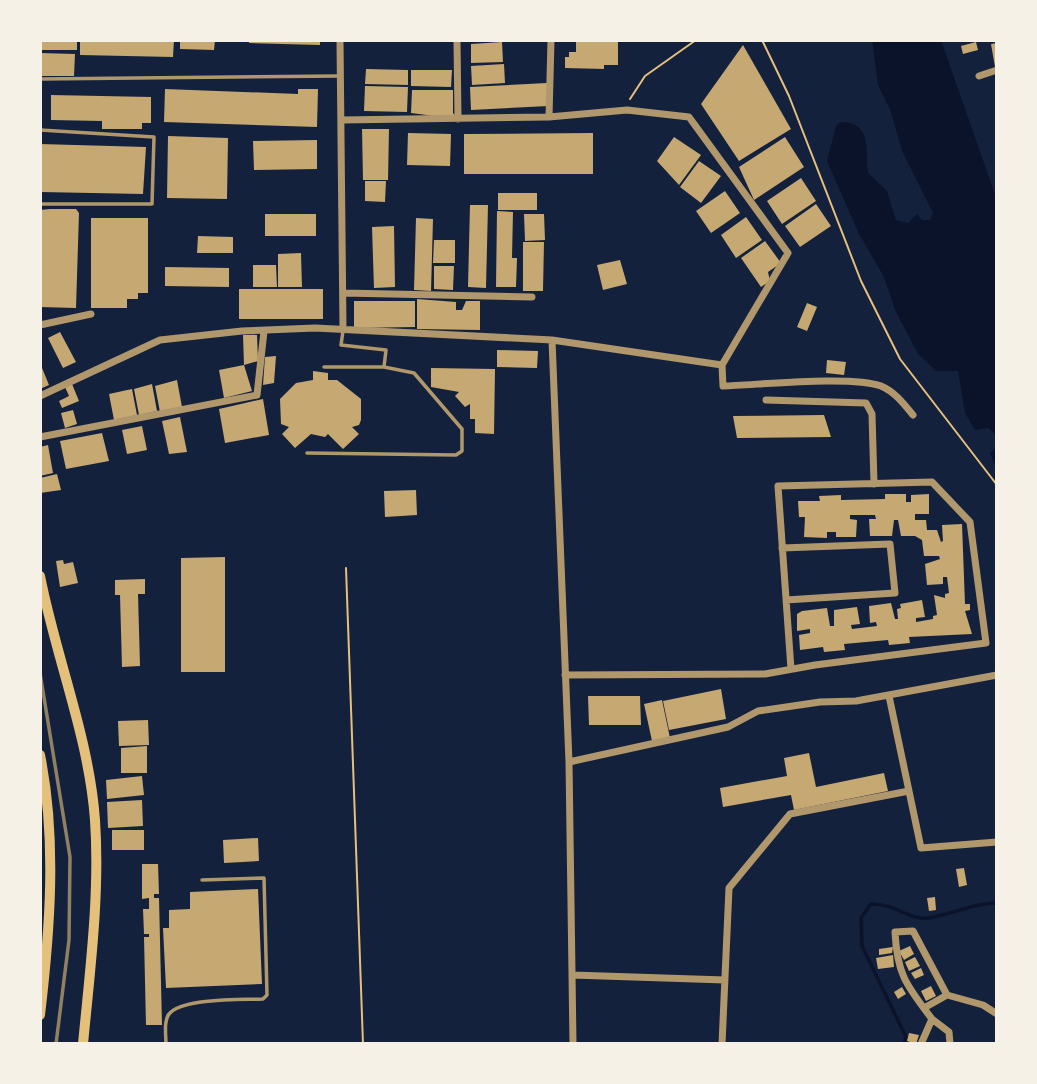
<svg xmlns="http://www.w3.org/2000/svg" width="1037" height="1084" font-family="Quicksand,sans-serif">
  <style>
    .water { fill: #0b132b }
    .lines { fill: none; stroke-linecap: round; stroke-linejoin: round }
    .stream { stroke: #0b132b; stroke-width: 3.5 }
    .building { fill: #c6a872 }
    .path { stroke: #e5c07b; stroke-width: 2 }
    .service { stroke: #b1986c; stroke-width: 3.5 }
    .minor { stroke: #b1986c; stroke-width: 7 }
    .primary { stroke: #e5c07b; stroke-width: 10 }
    .rail { stroke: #918062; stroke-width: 3.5 }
  </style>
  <rect width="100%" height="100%" fill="#14213d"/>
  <path class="water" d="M872,40H941L997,200V470L990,453L996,447L997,436L988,428L975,430L965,413L958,371H936L918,354L895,310L884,277L859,234L827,161L836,126L840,122C873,121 865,152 868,173L887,191L896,220L908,223L917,214L922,220H930L933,213L902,151L891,112L878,85Z"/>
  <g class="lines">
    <path class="stream" d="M904,1044L906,1037L862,946L861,918L871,904C897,905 900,914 920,918C935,921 974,902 997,903"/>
  </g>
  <path class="building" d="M40,40H77V50H40Z
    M80,40H174L173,57L80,55Z
    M180,40H215L214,50L180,49Z
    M249,40H320V45L249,43Z
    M576,41H618V65H604V69L565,68V57H569V52H576Z
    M502,42L503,62L471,63V44Z
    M976,42L978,50L963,54L961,46Z
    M997,43V66L995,67L991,44Z
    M743,45L791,129L739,161L701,104Z
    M40,53L75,54L74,76H40Z
    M504,64L505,83L472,85L471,66Z
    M366,69L408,70V85L365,84Z
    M411,70H452L451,87L411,86Z
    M547,83L548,106L471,110L470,87Z
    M365,86L408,87L407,112L364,111Z
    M165,89L298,94V89H318L317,127L164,122Z
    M412,90H453V113L458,119L411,113Z
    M51,95L151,97V123H142V129H102V121L51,120Z
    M362,129H389L388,180H363Z
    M408,133L451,134L450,166L407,165Z
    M593,133V174H464V134Z
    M168,136L228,138L227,199L167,198Z
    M674,137L701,155L679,185L657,161Z
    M785,137L804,167L754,200L739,167Z
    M317,140V169L254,170L253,141Z
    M40,144L146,147L143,194L40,192Z
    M699,161L721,176L701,203L680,187Z
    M801,178L816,201L782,224L767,201Z
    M365,181H386L385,202L365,201Z
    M725,191L740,213L711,233L696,211Z
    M498,193H537V210H498Z
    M816,204L831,226L800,247L785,226Z
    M470,205H488L486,288L468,287Z
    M50,209H76L79,213L76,308L40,307V210Z
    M497,211L513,212L512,258H517L516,287H496Z
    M265,214H316V236H265Z
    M524,214H544L545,240L525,241Z
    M746,217L762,240L736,258L721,235Z
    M91,218H148V293H138V299H127V308H91Z
    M416,218L433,219L431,291L414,290Z
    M394,226L395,287L374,288L372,227Z
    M198,236L233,237V253H197Z
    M434,240H455V263H433Z
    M765,241L781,263L768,272L770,281L761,287L741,258Z
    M523,242H544L543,291H523Z
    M301,253L302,287H278V254Z
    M620,260L627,284L603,290L597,265Z
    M253,265H276L277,287H253Z
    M434,266H454L453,290L434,289Z
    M165,267L229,268V287L165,286Z
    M239,289H323V319H239Z
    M417,299L456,302V310H462L466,301H480V330L417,329Z
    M354,301H415V327L354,328Z
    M807,303L817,307L807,331L797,327Z
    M60,332L76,362L63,368L48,338Z
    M243,335H257L258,361L244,365Z
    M497,350L538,351L537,368L497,367Z
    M276,356L274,383L263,385L265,357Z
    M827,360L846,362L844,375L826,373Z
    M40,363L49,385L40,389Z
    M244,365L252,391L224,398L219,370Z
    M431,368L495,369L494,434L475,433V419H470V404L465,407L455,396L459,392L431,387Z
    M313,371L328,373V380H337L361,399V420L359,425L352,427L359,434L343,449L328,434L325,437L311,434L295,448L282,434L289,427L281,424L280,399L296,383L313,380Z
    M177,380L182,407L160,412L155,386Z
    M72,384L79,401L62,408L59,401L69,396L65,387Z
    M152,384L157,411L139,415L134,389Z
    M132,389L137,415L114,420L109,394Z
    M263,399L269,435L225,443L219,409Z
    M73,410L77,424L65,428L61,413Z
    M824,415L831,437L737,438L733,416Z
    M180,417L187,452L169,454L162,421Z
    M142,426L147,450L127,454L122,430Z
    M102,433L109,461L66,469L60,441Z
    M48,445L53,473L40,476V447Z
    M57,474L61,490L40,493V478Z
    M416,490L417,515L385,517L384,491Z
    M885,494H906V502H911V495L929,494V514H915V520H926L927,530H937L941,542L943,541L942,525L962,524L965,604H970V610L965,611L972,634L909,637L910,643L889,645L888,640L844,644L845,650L824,652L823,647L800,650L799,635L810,633V629L797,631V614L802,611L827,608L830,626H834V610L857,607L860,624L851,625L852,629L877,626L876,622L870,623L869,606L891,603L895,619H898L897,609L901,608L900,604L922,600L925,617L916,618V622L933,619V616L937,615L934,595L945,598V594L949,593L947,577H943V584L927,585L925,564L940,559L939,556H924L922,540L915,536H901L898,520H894L892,536H870L869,519H876L875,515H850V519L857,520L856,537H836V532H827V538L804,537L805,517H799L798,501H820L819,496L841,495V500L885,499Z
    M225,557V672H181V558Z
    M63,560L64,564L73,562L78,583L60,587L56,561Z
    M145,579V594H138L140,666L122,667L120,595H115V580Z
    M721,689L726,719L669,730L663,701Z
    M588,696H640L641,725H589Z
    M662,700L670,738L652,741L644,704Z
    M148,720L149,745L119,746L118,721Z
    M147,746V773H121V748Z
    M809,753L816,787L884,773L888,791L794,810L791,795L723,807L720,788L787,776L784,758Z
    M142,776L144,795L107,799L106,780Z
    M142,800L143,826L108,828L107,802Z
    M112,830H144V850H112Z
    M258,838L259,861L224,863L223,840Z
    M142,864H158L159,894H154V898H159L162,1025H146L144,937H149V934H144L143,909H149V898L142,899Z
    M964,868L967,885L959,887L956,869Z
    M258,889L262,984L166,988L163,928H169V910L190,909V892Z
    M935,897L936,910L929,911L927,898Z
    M910,946L914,954L904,960L899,951Z
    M893,947L892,953L879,955V949Z
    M893,955L894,967L878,969L876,958Z
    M915,957L920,966L909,971L905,962Z
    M921,968L924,975L915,979L911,973Z
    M931,986L936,996L926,1001L921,991Z
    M902,987L906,994L898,999L894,992Z
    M909,1033L919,1035L916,1044L907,1041Z"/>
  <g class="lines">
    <path class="path" d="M762,40L789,96L861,281L900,359L997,485
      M630,99L645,76L696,40
      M346,568L363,1044"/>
    <path class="service" d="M40,79L339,76
      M40,130L154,137L152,204H40
      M324,367H384
      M307,453L456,455L462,451V429L414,373L384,367L386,350L341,345L343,331
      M166,1044C166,1035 163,1018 171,1012C187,998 242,1000 263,999L267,995L264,878L202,880"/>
    <path class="minor" d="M340,40L343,329
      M457,40L458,119
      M979,76L997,70
      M549,117L551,40
      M343,293L532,297
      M40,325L91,314
      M552,340L569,762L573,1044
      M722,365L723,386C759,385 851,375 881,386C895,392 904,404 913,415
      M40,396L160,340L242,331L315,328L552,340L722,365L788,253L689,117L627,110L549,117L342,120
      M766,400L866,403L872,414L874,484
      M40,437L257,395L264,331
      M782,548L890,544L895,593L786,600
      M565,675L765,674L815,665L986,643L970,522L932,482L778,486L791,669
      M889,696L921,848L997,842
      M569,762L728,727L758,711L820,702L856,701L997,675
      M572,975L725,980
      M924,1008L947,995
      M932,1019L949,1032L950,1044
      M722,1044L729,888L790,814L909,791
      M921,1044L932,1019C907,986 897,975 895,932L913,931L947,995L983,1005L997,1014"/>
    <path class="primary" d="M40,576C56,658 89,737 95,820C100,894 90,970 83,1044
      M40,755C57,839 50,930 40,1015"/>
    <path class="rail" d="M40,673L70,857L69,940L56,1044"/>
  </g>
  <rect width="1037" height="1084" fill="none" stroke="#f6f1e7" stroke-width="84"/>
</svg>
